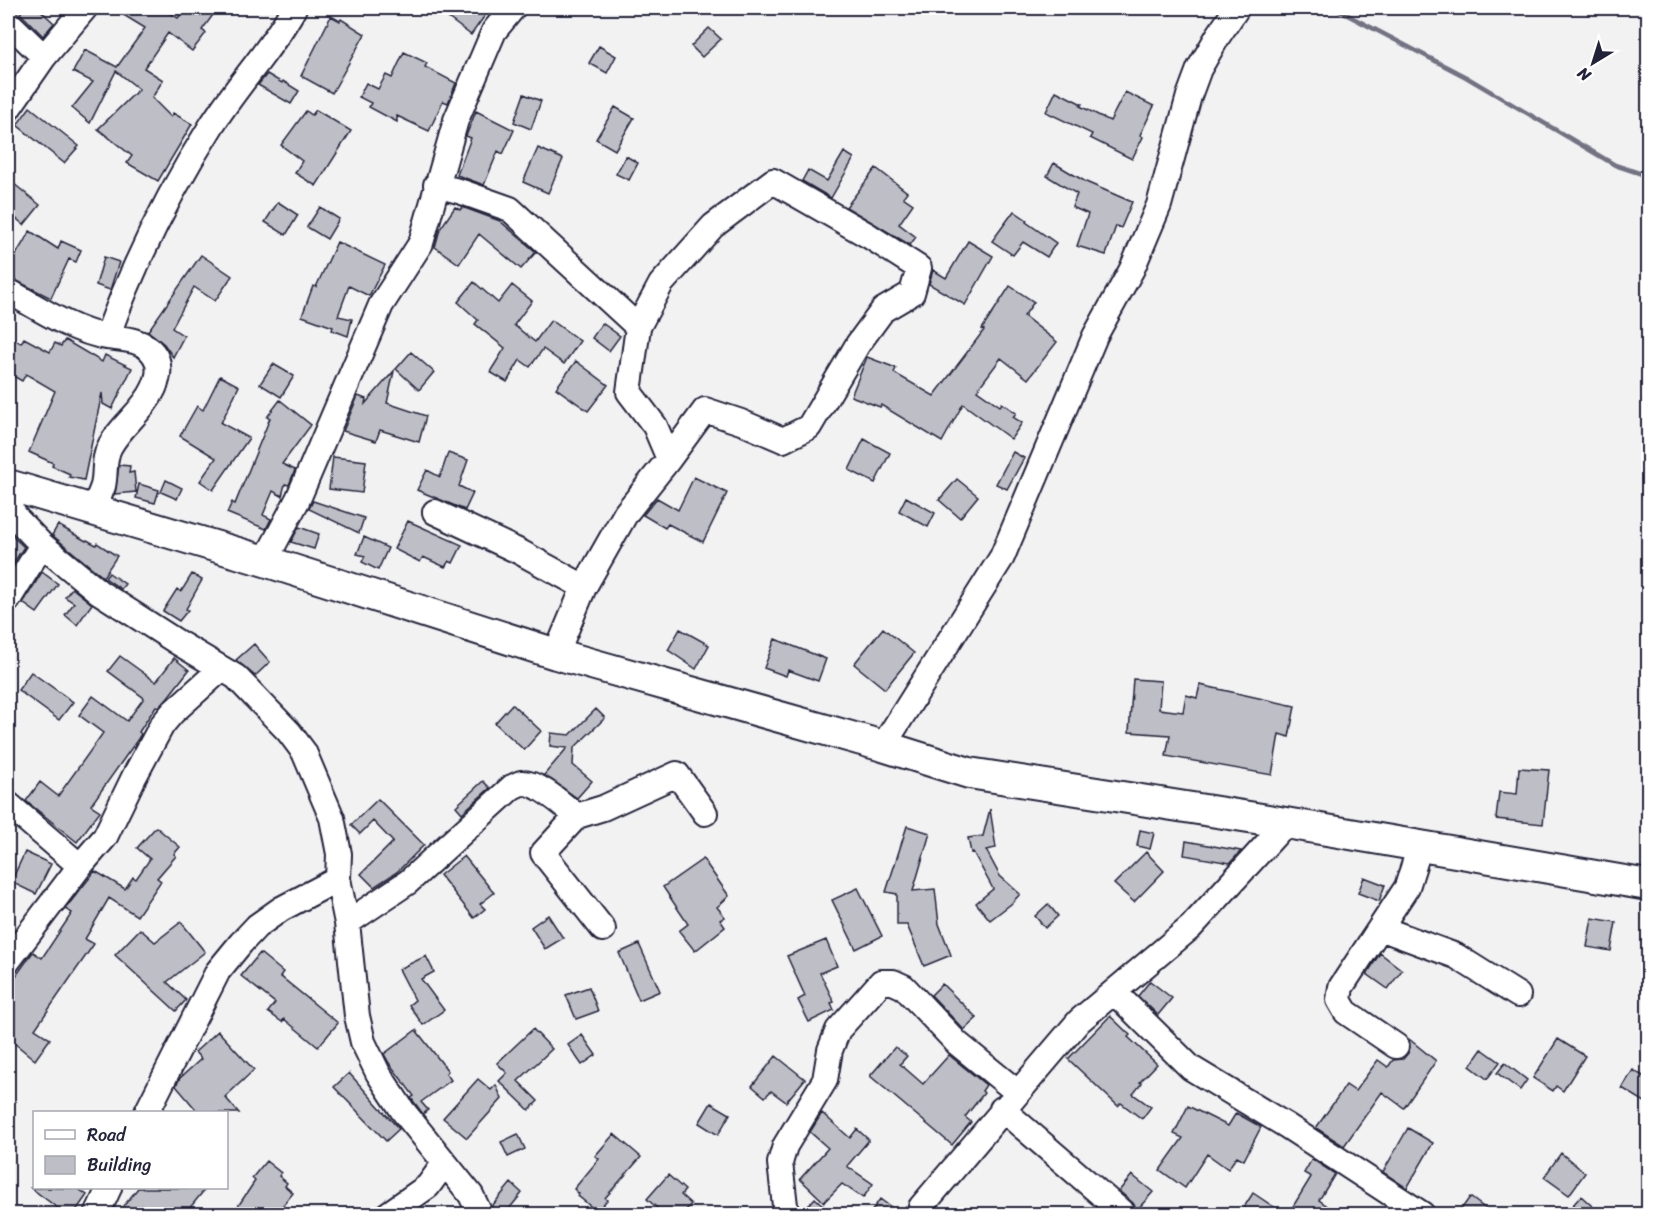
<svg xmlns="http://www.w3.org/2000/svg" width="1656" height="1222" font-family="Sriracha,sans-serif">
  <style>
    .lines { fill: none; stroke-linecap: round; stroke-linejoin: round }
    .stream { stroke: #727282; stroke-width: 4.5 }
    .building { fill: #bebec6; stroke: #22223b; stroke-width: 1.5 }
    .minor-casing { stroke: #22223b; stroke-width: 28 }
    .major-casing { stroke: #22223b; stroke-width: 34 }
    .minor { stroke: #fff; stroke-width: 24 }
    .major { stroke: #fff; stroke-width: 30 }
  </style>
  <rect width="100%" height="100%" fill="#f2f2f3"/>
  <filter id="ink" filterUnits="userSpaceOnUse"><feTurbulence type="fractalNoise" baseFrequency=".0167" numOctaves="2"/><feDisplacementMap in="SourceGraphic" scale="12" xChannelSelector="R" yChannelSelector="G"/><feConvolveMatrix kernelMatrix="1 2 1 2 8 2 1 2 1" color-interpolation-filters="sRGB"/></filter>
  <g filter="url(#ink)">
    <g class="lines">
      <path class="stream" d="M1334,8L1466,77L1615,165L1648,176"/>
    </g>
    <path class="building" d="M25,8H38L54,23L43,36L20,13Z
      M112,8H162L178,18L186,8H218L202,30L206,33L192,51L168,33L144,68L163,80L152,98L171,117L173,113L192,124L158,181L127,163L132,156L98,129L139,89L116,71L90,123L72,108L93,82L73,72L85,50L117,67L145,28Z
      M450,8H476L486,14L471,35L444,15Z
      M331,16L340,21L341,19L365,34L332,93L301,76Z
      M709,28L721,39L702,57L691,46Z
      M599,46L616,56L607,73L589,63Z
      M404,52L427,63L425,67L456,83L448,103L443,101L429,131L397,116V122L369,107L371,103L359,97L366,83L378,89L386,75L392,78Z
      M267,74L282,83L283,81L299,91L291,104L258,85Z
      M1056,91L1082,104L1080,106L1110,121L1125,92L1154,106L1140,135L1143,137L1132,159L1090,138L1092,134L1046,112Z
      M524,94L541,101L531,129L514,122Z
      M30,107L79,146L64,163L17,125Z
      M615,107L634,118L615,150L596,139Z
      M316,110L351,131L316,186L295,173L302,161L281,145L306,111L312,115Z
      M476,111L514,130L503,154L498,151L484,185L457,175L471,138L466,136Z
      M538,148L563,159L548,193L523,182Z
      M844,152L854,158L831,198L802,181L808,170L827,181Z
      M626,156L638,163L629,180L616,174Z
      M1054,163L1086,182L1132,202L1121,228L1116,226L1106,255L1077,246L1088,214L1072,207L1077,194L1047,176Z
      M876,168L907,192L903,197L913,204L899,224L916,237L910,245L846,207Z
      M8,179L40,205L24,225L8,212Z
      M278,202L298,215L286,235L265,222Z
      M320,207L339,219L327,239L307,227Z
      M455,207L460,210L462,207L500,221L536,252L521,269L479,234L459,264L435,247L440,229Z
      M1014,211L1027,220L1026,222L1056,243L1047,257L1023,242L1013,255L992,241Z
      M30,231L58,249L61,241L81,250L76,262L69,259L51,298L11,278L14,272L8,268Z
      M968,241L993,256L965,305L929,284L933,270L946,278Z
      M337,242L385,265L369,296L349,286L338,316L352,319L348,336L332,330L333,327L302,316L313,286L316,287Z
      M201,255L232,276L215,301L194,287L172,328L184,336L173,357L164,344L148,331Z
      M104,257L119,262L110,290L96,285Z
      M474,282L498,303L512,285L532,301L514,325L535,342L551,320L580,341L564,364L543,349L530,367L520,360L507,382L490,372L505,348L475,324L478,320L458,302Z
      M1010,286L1034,302L1024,316L1057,342L1028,379L1001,358L977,390L1000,406L1002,403L1016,413L1013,417L1022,423L1011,439L963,404L942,442L881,405L880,407L851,396L867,357L896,368L894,373L934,396L984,330L982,329Z
      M602,323L620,336L609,351L592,338Z
      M12,338L21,343L24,338L50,352L55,343L61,346L65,340L102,362L105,355L132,368L112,409L103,404L102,393L84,480L69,477L70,474L52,466L53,463L29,452L55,391L26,374L22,381L8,373V347Z
      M411,352L434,372L419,390L396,369Z
      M576,361L608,385L588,411L556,388Z
      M273,364L294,376L281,397L260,384Z
      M394,371L387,403L426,416L419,442L380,430L376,441L343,431L358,396L366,399L365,404Z
      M220,376L239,386L221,423L249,438L213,490L200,481L216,458L180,436L197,406L203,410Z
      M280,400L311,425L282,464L295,470L289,485L285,484L282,496L273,491L263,515L271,519L266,529L227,513L232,502L235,504L270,418L267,417Z
      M864,439L890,453L875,483L849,470Z
      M1013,452L1024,458L1007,489L996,484Z
      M448,453L468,460L459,486L473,493L465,510L417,490L427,470L440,477Z
      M333,457L366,461L362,493L329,489Z
      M119,465L130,466L129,473L134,472L136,492L115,494Z
      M694,477L727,493L703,542L668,524L665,528L643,515L657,498L678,510Z
      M957,479L978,496L960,518L939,500Z
      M166,480L182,488L177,499L161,492Z
      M139,484L159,490L155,503L136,498Z
      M906,497L935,513L928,527L899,511Z
      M313,501L364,518L359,533L309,509Z
      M408,521L462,545L453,563L449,561L445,567L423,557L420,562L394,549Z
      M58,525L86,541L87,540L96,545L97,543L117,556L103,577L52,535Z
      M299,527L319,534L314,549L291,542Z
      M8,532L24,547L8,571Z
      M364,537L388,548L378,570L362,562L365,556L357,554Z
      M42,572L58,584L37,613L23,603Z
      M109,573L125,584L121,589L105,578Z
      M192,574L202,580L186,609L188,610L179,621L163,611L177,589L181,592Z
      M72,588L92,604L77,625L65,615L74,603L65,597Z
      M883,628L914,653L885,689L854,664Z
      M680,629L709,645L696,669L668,650Z
      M775,639L826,659L818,681L788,670L786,676L764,668Z
      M254,644L270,662L255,676L236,660Z
      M120,656L156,682L174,658L189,670L168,697L158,708L156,706L139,732L141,734L138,739L91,805L100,811L77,842L26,801L40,782L58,796L103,733L79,715L93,696L127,721L144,698L108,671Z
      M31,672L73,702L59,720L18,690Z
      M1133,679L1161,681L1159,709L1183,712L1186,695L1197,698L1200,685L1295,706L1289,737L1279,734L1272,775L1166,756L1170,735L1129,732Z
      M512,704L541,731L524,750L495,723Z
      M596,709L605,718L574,748L573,765L592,781L577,798L544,775L567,748L550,746L551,733L570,735Z
      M1519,768L1549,770L1543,824L1496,819L1499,792L1517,794Z
      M483,781L490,788L462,813L456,806Z
      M378,799L424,845L397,872L374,887L361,874L393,842L373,821L360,834L351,825Z
      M990,809L996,848L986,850L1000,876L1020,894L1011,904L990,920L976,903L993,889L973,852L971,853L968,838L983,836Z
      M907,826L930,833L913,891L935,889L939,924L951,955L924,966L907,925H897V894L886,892Z
      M156,827L180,847L174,854L176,856L157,878L161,881L137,916L109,898L85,939L94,944L35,1029L50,1039L35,1060L8,1038V987L33,952L42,958L72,913L65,909L95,871L125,889L133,877L136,879L150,859L137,848Z
      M1140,830L1154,833L1150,849L1137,846Z
      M1186,841L1241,851L1230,863L1184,855Z
      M25,852L51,864L36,894L11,882Z
      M1146,852L1164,871L1134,902L1114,884Z
      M464,856L494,893L480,904L485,909L474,918L440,875Z
      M703,859L729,896L717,907L725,917L720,920L725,927L695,951L679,931L688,924L663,887Z
      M1364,877L1385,885L1379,901L1358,893Z
      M858,888L882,936L856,949L832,900Z
      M1048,904L1058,916L1045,928L1035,916Z
      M548,915L563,938L545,949L531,927Z
      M1592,918L1616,922L1611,951L1587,947Z
      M181,922L205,952L167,982L186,1000L176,1011L115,955L140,929L155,942Z
      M826,940L837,966L820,973L834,1002L831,1003L834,1010L809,1022L798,1000L805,996L787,956Z
      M639,944L660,991L639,1000L619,953Z
      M260,953L283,972L280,976L338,1023L318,1047L284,1019L282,1022L268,1012L275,1003L241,976Z
      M1380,953L1402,970L1388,989L1367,974Z
      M426,956L434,972L421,979L444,1010L423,1025L409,1005L415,1000L399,969Z
      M1150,981L1172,998L1158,1015L1138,996Z
      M942,984L977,1018L964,1030L931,995Z
      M589,987L598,1011L576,1019L566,995Z
      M1110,1016L1130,1035L1128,1037L1157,1064L1140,1082L1142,1083L1133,1094L1151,1107L1142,1119L1121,1103L1118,1106L1068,1059Z
      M533,1029L552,1049L518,1081L538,1101L529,1110L499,1081L507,1073L497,1063Z
      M416,1030L448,1071L446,1073L451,1080L421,1102L428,1110L423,1114L411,1098L414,1096L389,1063L384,1054Z
      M218,1031L254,1070L225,1097L239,1113H199L176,1086L180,1078L201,1059L195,1052Z
      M582,1035L596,1055L582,1065L568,1045Z
      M1409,1039L1436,1061L1404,1108L1382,1092L1344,1146L1316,1128L1346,1085L1355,1091L1378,1060L1388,1067L1393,1060L1403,1059L1408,1053L1410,1048Z
      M1558,1039L1585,1056L1563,1091L1556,1086L1553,1091L1533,1078Z
      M895,1047L907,1056L900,1064L923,1084L949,1055L986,1085L982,1091L984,1093L965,1117L971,1122L952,1145L870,1076Z
      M1482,1049L1500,1062L1487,1079L1470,1066Z
      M776,1056L805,1079L786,1102L771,1091L765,1097L752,1086Z
      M1505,1063L1527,1080L1520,1090L1497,1073Z
      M1633,1070L1648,1079V1104L1622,1088Z
      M349,1073L399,1129L386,1141L334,1087Z
      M478,1079L491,1090L496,1085L502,1099L467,1138L443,1118Z
      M711,1103L730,1114L718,1135L699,1123Z
      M1188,1106L1228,1126L1236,1113L1261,1127L1244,1160L1237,1156L1228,1169L1207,1154L1185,1188L1160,1170L1183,1138L1174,1134Z
      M822,1113L850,1138L857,1129L869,1140L847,1166L873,1184L863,1198L842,1184L824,1202L800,1179L828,1148L810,1132Z
      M1408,1128L1433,1143L1407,1188L1383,1172Z
      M518,1134L525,1149L508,1157L501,1142Z
      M614,1134L641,1157L605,1198L607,1200L599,1209L597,1207L595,1210L578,1196L579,1194L574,1189L599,1159L595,1156Z
      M1561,1153L1585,1173L1569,1195L1544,1177Z
      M1312,1159L1335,1174L1319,1200L1340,1215H1302L1292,1208L1311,1177L1304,1173Z
      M266,1161L281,1173L279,1176L287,1183L285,1186L293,1193L275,1215H232L255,1181L252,1178Z
      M668,1175L685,1190L681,1195L691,1204L682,1215H665L647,1199Z
      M1132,1175L1153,1192L1137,1210L1133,1203L1119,1191Z
      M511,1183L522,1193L504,1215H498L494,1211L492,1206Z
      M31,1188H77L87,1195L73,1215H67Z
      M138,1188H206L184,1215H131L122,1208Z
      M1253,1193L1286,1215H1239Z
      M1581,1196L1602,1215H1564Z
      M1470,1197L1494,1215H1457Z
      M815,1198L834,1215H800Z
      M880,1199L902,1215H869Z"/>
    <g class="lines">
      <g class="minor-casing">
        <path id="minor" d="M8,22L44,57
          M8,109L44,57L85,8
          M436,185L462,192L510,209L638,327L661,284L713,226L773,181L869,236L919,268L912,293L883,310L858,344L809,427L783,440L741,422L705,410L669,459L626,513L584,587L556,654
          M8,291C39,308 72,331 107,337C123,339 142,339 153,353C161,363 159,377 154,388C144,411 122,424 110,446C103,458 106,473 103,486C100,495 96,503 92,512
          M638,327L629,392L655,426L669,459
          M107,337C133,266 170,191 210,128C236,86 271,50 294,8
          M8,487L10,508L17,519L42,545L99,592L177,642L236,677L289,732L304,752L332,818L339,854L338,879L347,923L357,1016L363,1042L378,1073L403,1111L471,1195L480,1214
          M435,512L520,552L584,587
          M265,561L298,499L381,305L421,243L456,120L494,31L513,8
          M8,600L42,545
          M883,746L1002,557L1095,336L1132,269L1159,205L1189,96L1199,69L1218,36L1237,8
          M8,804L80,866
          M577,816L543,853L603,929
          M347,923L408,882L512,787C513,787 520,783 521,783C538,781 564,806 577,816L603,808L677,774L705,813
          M1380,928L1456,956L1518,995
          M8,961L80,866L105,837L134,777L162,725L173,712L221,669
          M1114,992L1191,1068L1287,1126L1422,1214
          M1396,1046L1346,1012L1339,1000L1341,987L1407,887L1420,846
          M1002,1109L1124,1214
          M147,1112L218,971L241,943L257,926L281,909L338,879
          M921,1207L1079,1021L1191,927L1286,823
          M97,1214L109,1188
          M388,1214L428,1186L444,1164
          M786,1214L780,1163L785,1146L825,1080L830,1050L838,1030L881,982H893L904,987L957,1043L1017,1092"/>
      </g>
      <g class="major-casing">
        <path id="major" d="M8,485L265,561L556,654L883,746L969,773L1268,820L1648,885"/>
      </g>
      <use href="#minor" class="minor"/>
      <use href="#major" class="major"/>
    </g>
  </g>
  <rect width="1656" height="1222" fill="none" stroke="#fff" stroke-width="30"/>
  <rect x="15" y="15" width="1626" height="1192" fill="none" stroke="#22223b" stroke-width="2" filter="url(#ink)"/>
  <rect x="33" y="1111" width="195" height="78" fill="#ffffff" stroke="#a7a7b1" stroke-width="1.5"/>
  <rect x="45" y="1130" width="30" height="9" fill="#ffffff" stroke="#a7a7b1" stroke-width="1.5"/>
  <text x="87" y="1141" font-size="18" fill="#22223b">Road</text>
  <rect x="45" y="1156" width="30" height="18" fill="#bebec6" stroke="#a7a7b1" stroke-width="1.5"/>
  <text x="87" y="1171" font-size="18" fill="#22223b">Building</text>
  <g transform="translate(1593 63) rotate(218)" stroke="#ffffff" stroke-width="4.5" paint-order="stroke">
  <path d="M0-4.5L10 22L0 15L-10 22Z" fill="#22223b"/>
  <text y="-9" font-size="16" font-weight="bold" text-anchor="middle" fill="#22223b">N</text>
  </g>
</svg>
